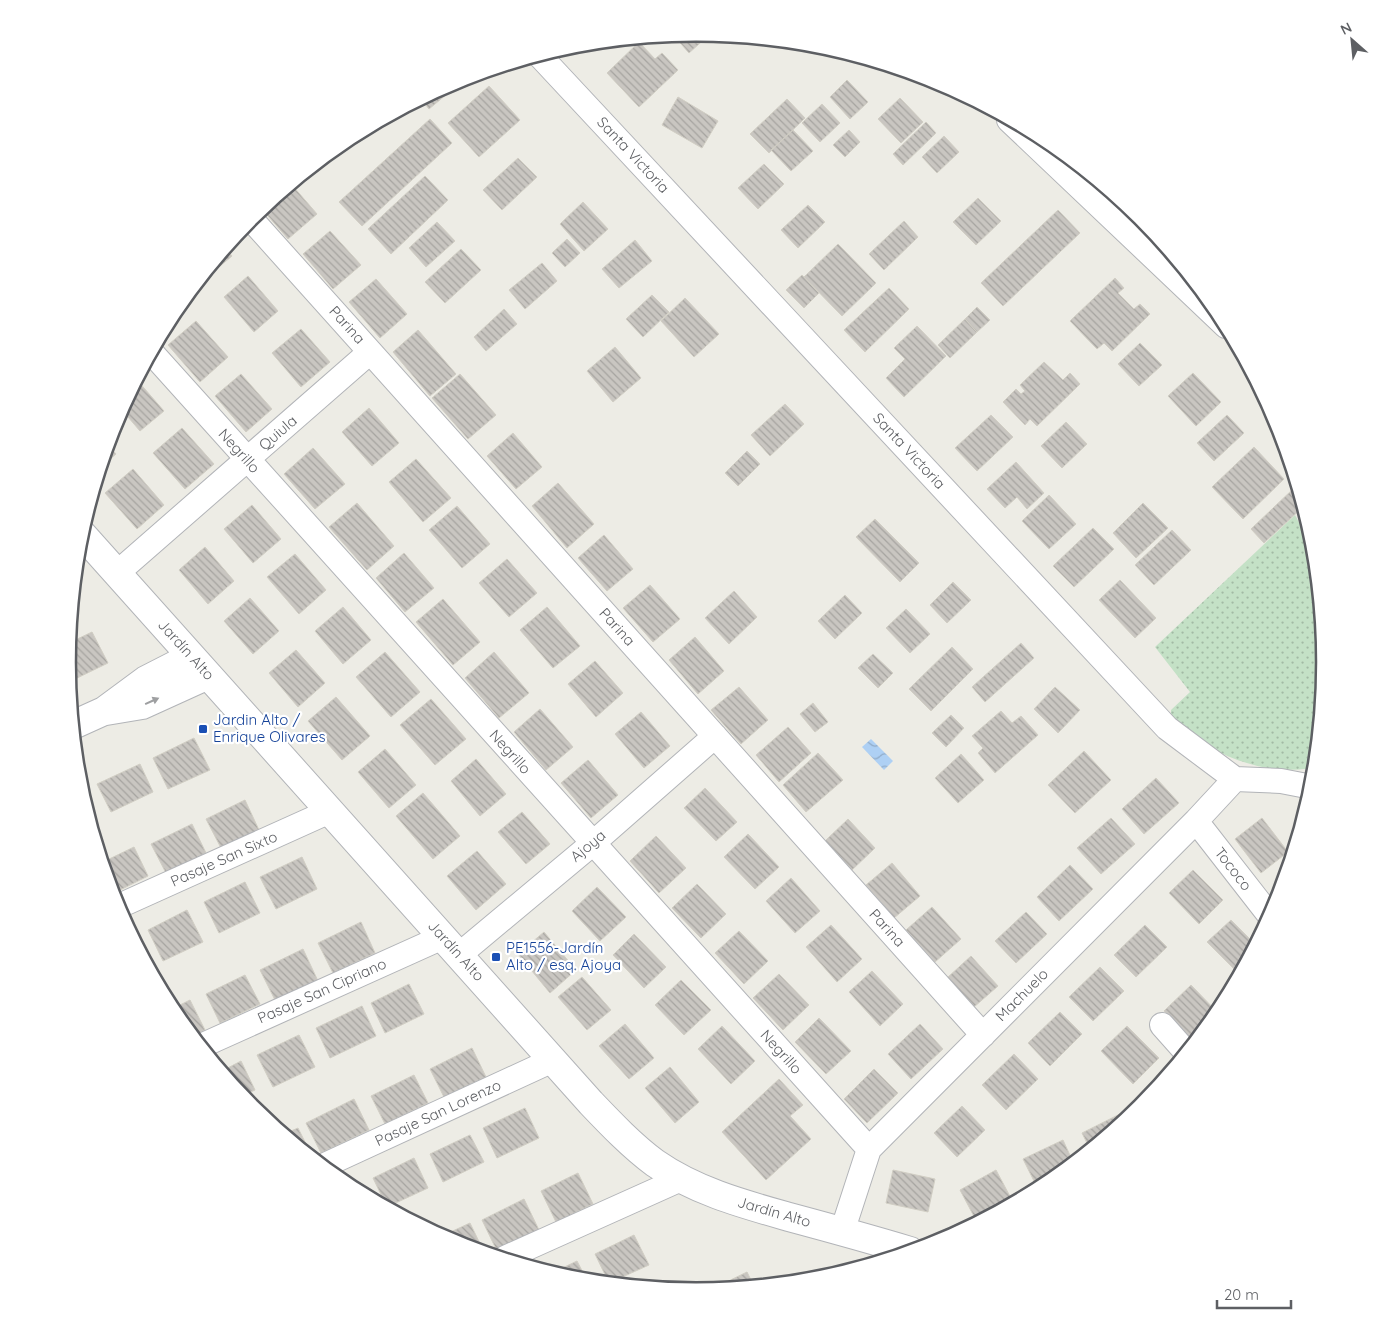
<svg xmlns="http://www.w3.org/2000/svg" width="1392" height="1325" font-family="Quicksand,sans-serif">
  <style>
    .grass { fill: url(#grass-dots) }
    .water { fill: url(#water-waves) }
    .building { fill: url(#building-back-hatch); stroke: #d1cec4 }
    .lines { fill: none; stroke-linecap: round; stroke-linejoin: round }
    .minor-casing { stroke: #b2b4b8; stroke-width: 26 }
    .tertiary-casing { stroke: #b2b4b8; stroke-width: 30 }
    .minor { stroke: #fff; stroke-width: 24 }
    .tertiary { stroke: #fff; stroke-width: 28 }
    .oneway { fill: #9e9fa1 }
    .transit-dot { fill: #1a4fb4; stroke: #fff; stroke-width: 2 }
    .labels { text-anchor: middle; stroke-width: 4.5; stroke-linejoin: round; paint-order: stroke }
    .street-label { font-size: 15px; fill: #5d5f63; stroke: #fff }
    .transit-label { font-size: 15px; fill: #164399; stroke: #fff; text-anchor: start }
    .rim { fill: none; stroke: #5d5f63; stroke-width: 2.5 }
  </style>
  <defs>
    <pattern id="grass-dots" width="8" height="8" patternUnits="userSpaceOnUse" patternTransform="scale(1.25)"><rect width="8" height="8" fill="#c4e1c6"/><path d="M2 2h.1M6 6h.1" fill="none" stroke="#a2baa4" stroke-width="1.8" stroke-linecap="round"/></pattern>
    <pattern id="water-waves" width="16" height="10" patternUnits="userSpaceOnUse" patternTransform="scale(1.25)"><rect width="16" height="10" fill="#aed0f4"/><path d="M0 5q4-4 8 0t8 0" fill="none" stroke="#91acc9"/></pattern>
    <pattern id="building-back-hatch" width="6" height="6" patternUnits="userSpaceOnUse" patternTransform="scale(1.25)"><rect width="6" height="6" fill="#c9c6c1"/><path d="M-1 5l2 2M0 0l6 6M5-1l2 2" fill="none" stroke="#a6a4a0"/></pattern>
  </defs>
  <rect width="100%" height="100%" fill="#edece5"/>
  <path class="grass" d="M1295,515L1314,551L1325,663L1314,768C1304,769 1293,770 1283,770C1240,766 1200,748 1171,716V710L1190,692L1155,647Z"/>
  <path class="water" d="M871,739L893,761L884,770L862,747Z"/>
  <path class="building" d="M696,34L709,35L689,53L674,36Z
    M639,42L655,59L662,53L678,70L639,107L607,73Z
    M598,43L590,51L584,45Z
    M465,79L429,109L422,100L456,82Z
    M847,80L868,102L850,119L830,97Z
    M489,86L520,120L479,157L448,123Z
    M678,97L718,121L702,148L662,125Z
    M900,98L923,122L901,143L878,119Z
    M787,99L805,118L769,153L750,134Z
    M822,104L840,123L820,142L802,123Z
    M430,119L452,143L362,226L339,202Z
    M926,122L936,133L903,165L893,154Z
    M793,130L813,151L791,171L771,150Z
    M849,130L860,142L845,157L833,145Z
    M944,136L959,152L937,173L922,157Z
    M518,158L537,177L502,210L483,190Z
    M764,164L784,184L758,209L738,188Z
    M425,176L448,200L391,254L368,229Z
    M292,185L317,214L288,239L262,209Z
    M978,198L1001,221L976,245L953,222Z
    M583,202L608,229L584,251L560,224Z
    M808,205L825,222L798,248L781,230Z
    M1058,210L1080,233L1003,306L981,283Z
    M904,221L918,237L884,270L869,254Z
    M437,222L455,241L426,267L409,248Z
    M330,231L361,265L333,289L303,254Z
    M567,239L580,253L565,267L552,253Z
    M635,240L652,261L619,288L602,269Z
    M838,244L876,283L842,316L804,277Z
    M226,249L232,256L207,277L205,275Z
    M461,249L481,270L445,303L425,282Z
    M542,263L557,281L525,309L509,290Z
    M802,275L819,293L804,308L786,290Z
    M248,276L278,311L254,332L224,297Z
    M1115,278L1124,288L1118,293L1134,309L1140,304L1150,314L1112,351L1104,343L1097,349L1070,321Z
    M376,279L407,314L380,338L349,302Z
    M889,288L909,309L865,352L844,330Z
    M652,295L669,312L643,337L626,319Z
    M685,298L719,334L694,357L661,321Z
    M977,307L990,320L977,332L965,319Z
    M504,309L517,324L486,351L474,337Z
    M965,319L977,332L950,358L938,345Z
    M196,321L228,357L200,382L168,345Z
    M917,326L946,356L904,397L886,378L905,359L894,348Z
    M301,329L330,362L301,387L272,353Z
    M418,330L456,374L430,396L393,352Z
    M1140,343L1162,365L1139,386L1118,364Z
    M615,347L641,378L613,402L587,371Z
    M1044,362L1063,380L1070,373L1080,384L1037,426L1030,419L1025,425L1003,402L1016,389L1021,394L1025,391L1020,385Z
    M1193,373L1221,402L1196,426L1168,396Z
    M241,374L272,409L246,432L215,396Z
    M460,374L496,415L468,439L432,398Z
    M137,380L164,411L140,431L122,410Z
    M785,404L804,424L770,456L751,435Z
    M369,408L399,443L372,466L342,432Z
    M991,415L1013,437L977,471L955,448Z
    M1227,415L1244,433L1214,461L1197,443Z
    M1066,422L1087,444L1062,468L1041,446Z
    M182,428L214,464L185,489L153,453Z
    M513,433L542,467L516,489L487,456Z
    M108,445L116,454L102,466Z
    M1254,447L1284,479L1243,519L1212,487Z
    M313,448L345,484L315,509L284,474Z
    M747,451L760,464L738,486L725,473Z
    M416,459L451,498L423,522L389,482Z
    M1016,462L1044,493L1027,509L1017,497L1005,508L987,489Z
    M133,469L164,505L137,529L105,493Z
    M558,483L594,524L567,548L532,506Z
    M1293,489L1299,494L1303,507L1264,543L1251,529Z
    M1049,495L1076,524L1049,549L1022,521Z
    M357,503L394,546L367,570L329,527Z
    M1143,503L1168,528L1136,558L1113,533Z
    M252,505L281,539L253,563L224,529Z
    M457,506L490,544L462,568L429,530Z
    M875,519L919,563L900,582L856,537Z
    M1093,528L1114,549L1074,587L1053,566Z
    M1172,530L1191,550L1154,585L1135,565Z
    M604,535L633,569L607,591L578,558Z
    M205,547L234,581L208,604L179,570Z
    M404,553L434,588L405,612L376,578Z
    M295,554L326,590L299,614L267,577Z
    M507,559L537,593L509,617L479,583Z
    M1120,580L1156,618L1135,638L1099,600Z
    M953,582L971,600L947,623L930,605Z
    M650,585L680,619L653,642L623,608Z
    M734,591L757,617L729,644L705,618Z
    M845,595L862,613L835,639L818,621Z
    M250,598L279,631L253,654L224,621Z
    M443,599L480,642L453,665L416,622Z
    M343,607L371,640L343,664L315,631Z
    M547,607L580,646L553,668L520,630Z
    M906,609L930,634L910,653L886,628Z
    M92,632L108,663L71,681L69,676L67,662L69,643Z
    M695,637L724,671L698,694L669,660Z
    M1021,643L1034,658L985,702L972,687Z
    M952,647L973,669L931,711L909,689Z
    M296,650L325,683L298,707L269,673Z
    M385,652L420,692L391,717L356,677Z
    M494,652L529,693L499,718L465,678Z
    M873,654L893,673L878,688L858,668Z
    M595,661L623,693L596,717L568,684Z
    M739,687L768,720L741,744L711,710Z
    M1055,687L1080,710L1058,733L1034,709Z
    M336,697L370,736L342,760L308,721Z
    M431,699L466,739L435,765L400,725Z
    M813,703L828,722L815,732L800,714Z
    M540,709L573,747L546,770L514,732Z
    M1001,711L1012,723L1021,716L1038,735L995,773L978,753L983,748L972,736Z
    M641,712L670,746L644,768L615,734Z
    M951,715L964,728L946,747L932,733Z
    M788,727L811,753L779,782L756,755Z
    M194,738L210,770L168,789L153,758Z
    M385,749L416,785L389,808L358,772Z
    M1084,751L1111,780L1075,813L1048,785Z
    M818,753L843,780L806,812L783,785Z
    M961,754L984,780L958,803L935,778Z
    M476,759L506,794L480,816L451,781Z
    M588,760L618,795L591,818L561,783Z
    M140,764L153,792L111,812L97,784Z
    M1156,778L1179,803L1144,834L1122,809Z
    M705,788L737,822L716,841L684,808Z
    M423,793L460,836L433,859L396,816Z
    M82,794L95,820L91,822Z
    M245,800L259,830L221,848L206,819Z
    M522,812L550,844L526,864L498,832Z
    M1111,818L1135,844L1101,874L1077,848Z
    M1262,818L1288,852L1261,873L1235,839Z
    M848,819L875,848L852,870L825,841Z
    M192,824L206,853L166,873L151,844Z
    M748,834L779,867L755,889L724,857Z
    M656,836L686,868L659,893L630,861Z
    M134,847L148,876L112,894L103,862Z
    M477,851L506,884L476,910L447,876Z
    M302,857L317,889L276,909L260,877Z
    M892,863L920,896L894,918L866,885Z
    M1070,865L1093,889L1059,921L1037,897Z
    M1193,870L1223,900L1199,924L1169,893Z
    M791,878L820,911L795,933L766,901Z
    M245,882L260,913L219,933L204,902Z
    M697,884L726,914L701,938L672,908Z
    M597,887L626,917L600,941L572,911Z
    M932,907L961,939L935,962L906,930Z
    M187,910L203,942L163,961L148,930Z
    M1026,912L1047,934L1016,963L995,941Z
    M1231,920L1255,944L1238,973L1207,942Z
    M361,922L375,953L333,973L318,943Z
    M831,925L862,959L837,982L806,947Z
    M1145,925L1167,947L1136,977L1114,955Z
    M739,931L768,961L744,984L715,953Z
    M544,932L576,970L550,993L518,954Z
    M634,934L666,967L644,988L613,955Z
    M303,949L318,981L276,1002L260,970Z
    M971,956L998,986L974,1007L947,978Z
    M1100,967L1124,991L1093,1021L1069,997Z
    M872,971L903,1004L880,1026L849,992Z
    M779,974L809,1005L783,1030L753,998Z
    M245,975L260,1004L220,1023L206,994Z
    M582,977L611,1010L587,1030L558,997Z
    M681,980L711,1010L684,1035L655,1005Z
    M409,984L424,1014L385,1033L371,1003Z
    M1191,985L1218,1013L1193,1040L1164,1011Z
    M190,1000L205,1030L193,1036L172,1009Z
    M362,1006L376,1036L330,1058L316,1028Z
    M1060,1012L1082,1034L1050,1066L1028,1043Z
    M819,1018L851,1051L826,1074L795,1042Z
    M625,1024L654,1058L629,1079L599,1046Z
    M920,1024L943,1049L911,1079L888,1054Z
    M722,1026L755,1061L731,1084L698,1049Z
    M1127,1026L1159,1058L1133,1084L1101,1051Z
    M299,1035L315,1067L273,1087L257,1055Z
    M472,1048L486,1077L444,1097L430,1069Z
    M1014,1054L1038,1079L1006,1110L982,1085Z
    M241,1061L255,1090L242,1096L222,1071Z
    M670,1067L699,1102L675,1123L645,1088Z
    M874,1069L898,1093L867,1123L844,1099Z
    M414,1075L428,1103L385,1124L371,1096Z
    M779,1079L803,1105L790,1116L811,1139L766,1180L722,1132Z
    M354,1099L369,1130L321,1153L306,1123Z
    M962,1106L985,1130L957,1157L934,1133Z
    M525,1108L539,1138L497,1158L483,1128Z
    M1122,1113L1125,1120L1090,1149L1082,1133Z
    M298,1128L312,1156H311L284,1134Z
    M470,1135L484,1162L443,1182L430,1154Z
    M1063,1140L1073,1162L1045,1185L1038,1189L1023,1159Z
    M414,1158L428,1188L387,1207L373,1178Z
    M893,1170L935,1179L928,1212L886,1203Z
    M996,1170L1013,1202L977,1222L960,1190Z
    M578,1173L593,1204L556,1222L541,1191Z
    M524,1199L539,1230L497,1251L482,1220Z
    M470,1223L484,1252L455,1243L442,1236Z
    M634,1235L649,1265L609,1283L595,1254Z
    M577,1261L587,1280L573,1279L552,1273Z
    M747,1272L754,1286L710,1290Z"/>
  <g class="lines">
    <g class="minor-casing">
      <path id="minor" d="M540,56L1167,728L1235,779L1281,781L1312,787
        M1009,120L1226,326
        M251,219L983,1035
        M152,353L869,1149
        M117,573L370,352
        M1196,821L1270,916
        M117,907L330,811
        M459,955L592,844L715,736
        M1162,1025L1186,1052
        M201,1046L443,937
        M323,1166L553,1060
        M842,1232L869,1149L1196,821L1235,779
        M505,1258L681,1179"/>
    </g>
    <g class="tertiary-casing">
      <path id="tertiary" d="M81,533L591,1103C611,1124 632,1146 655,1163C695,1191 743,1204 789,1217C830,1228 870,1239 910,1251
        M106,711L142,705L208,675
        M73,725L104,711L146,680L191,657"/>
    </g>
    <use href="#minor" class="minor"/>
    <use href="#tertiary" class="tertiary"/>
  </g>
  <defs><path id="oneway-solid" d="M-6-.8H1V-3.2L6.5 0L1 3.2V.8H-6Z" transform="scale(1.25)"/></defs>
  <use class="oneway" href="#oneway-solid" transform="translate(152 701) rotate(-24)"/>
  <g class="transit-dot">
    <rect x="198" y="724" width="10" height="10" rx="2.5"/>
    <rect x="491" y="952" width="10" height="10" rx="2.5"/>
  </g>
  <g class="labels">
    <g class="street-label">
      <text transform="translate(633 155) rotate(47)" y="5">Santa Victoria</text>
      <text transform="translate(347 325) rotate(48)" y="5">Parina</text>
      <text transform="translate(278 433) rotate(-41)" y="5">Quiula</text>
      <text transform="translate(239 451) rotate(48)" y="5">Negrillo</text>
      <text transform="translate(909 451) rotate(47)" y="5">Santa Victoria</text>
      <text transform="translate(617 627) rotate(48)" y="5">Parina</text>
      <text transform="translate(186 650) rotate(48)" y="5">Jardín Alto</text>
      <text transform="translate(510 752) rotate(48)" y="5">Negrillo</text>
      <text transform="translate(588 846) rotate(-40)" y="5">Ajoya</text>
      <text transform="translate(224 859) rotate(-24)" y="5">Pasaje San Sixto</text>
      <text transform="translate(1233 869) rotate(52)" y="5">Tococo</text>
      <text transform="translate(887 928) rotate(48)" y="5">Parina</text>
      <text transform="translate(456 951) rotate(48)" y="5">Jardín Alto</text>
      <text transform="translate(322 991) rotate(-24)" y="5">Pasaje San Cipriano</text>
      <text transform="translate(1022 995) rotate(-45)" y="5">Machuelo</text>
      <text transform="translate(781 1052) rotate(48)" y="5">Negrillo</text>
      <text transform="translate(438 1113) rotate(-25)" y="5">Pasaje San Lorenzo</text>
      <text transform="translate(774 1212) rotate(16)" y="5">Jardín Alto</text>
    </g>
    <g class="transit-label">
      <text x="213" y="725">Jardin Alto /<tspan x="213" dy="17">Enrique Olivares</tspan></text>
      <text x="506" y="953">PE1556-Jardín<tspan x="506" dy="17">Alto / esq. Ajoya</tspan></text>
    </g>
  </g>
  <path d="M0 0H1392V1325H0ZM76 662a620 620 0 1 1 1240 0a620 620 0 1 1-1240 0Z" fill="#fff" fill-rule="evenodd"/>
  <path class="rim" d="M76 662a620 620 0 1 1 1240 0a620 620 0 1 1-1240 0Z"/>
  <g transform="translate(1352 40) rotate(333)" stroke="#ffffff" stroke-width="4" paint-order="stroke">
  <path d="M0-4L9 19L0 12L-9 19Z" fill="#5d5f63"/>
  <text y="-8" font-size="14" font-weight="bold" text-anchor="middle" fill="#5d5f63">N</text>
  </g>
  <path d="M1217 1300v8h74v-8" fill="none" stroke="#5d5f63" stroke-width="2.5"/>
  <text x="1224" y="1300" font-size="15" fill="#5d5f63" stroke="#ffffff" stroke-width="4" paint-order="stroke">20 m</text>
</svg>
